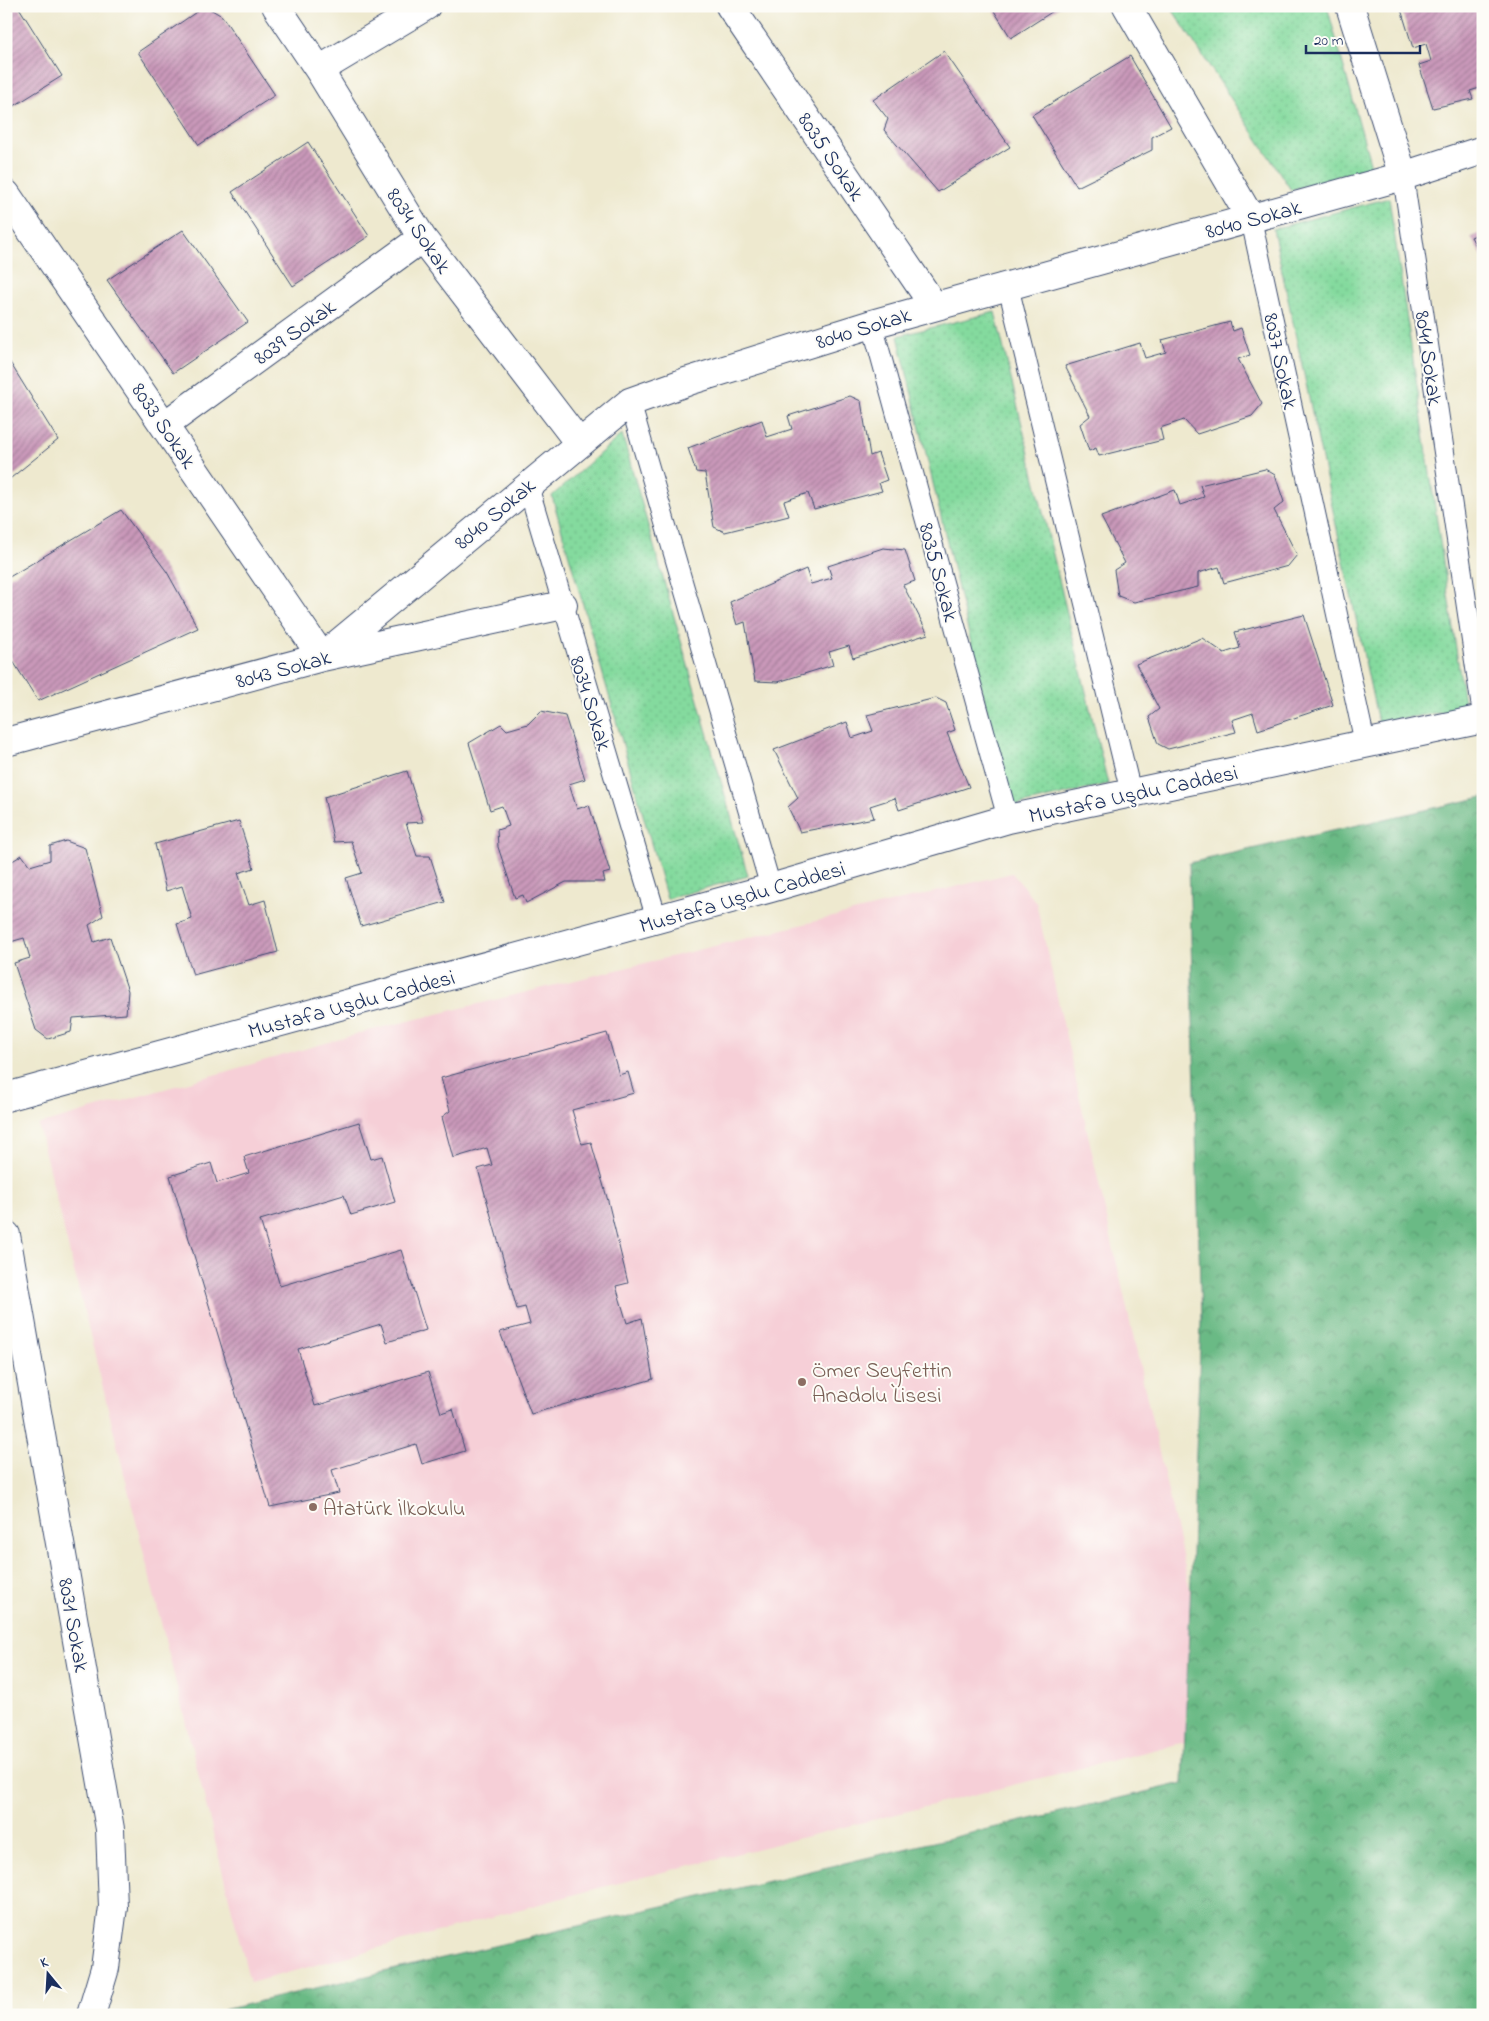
<svg xmlns="http://www.w3.org/2000/svg" width="1489" height="2021" font-family="'Indie Flower',sans-serif">
  <style>
    .built { fill: #f6cfd7 }
    .forest { fill: url(#forest-crowns); stroke: #437472 }
    .park { fill: url(#park-dots); stroke: #50847e }
    .building { fill: url(#building-hatch) }
    .lines { fill: none; stroke-linecap: round; stroke-linejoin: round }
    .lane-casing { stroke: #3b4b6f; stroke-width: 22 }
    .street-casing { stroke: #3b4b6f; stroke-width: 30 }
    .lane { stroke: #fff; stroke-width: 20 }
    .street { stroke: #fff; stroke-width: 28 }
    .education-dot { fill: #8d6e63; stroke: #fdfcf7; stroke-width: 2 }
    .labels { text-anchor: middle; stroke-width: 4; stroke-linejoin: round; paint-order: stroke }
    .street-label { font-size: 22px; fill: #1b2f5e; stroke: #fdfcf7 }
    .education-label { font-size: 22px; fill: #785e54; stroke: #fdfcf7; text-anchor: start }
  </style>
  <defs>
    <pattern id="forest-crowns" width="20" height="18" patternUnits="userSpaceOnUse" patternTransform="scale(1.25)"><rect width="20" height="18" fill="#6bba85"/><path d="M2 6a3 3 0 1 1 6 0M12 15a3 3 0 1 1 6 0" fill="none" stroke="#579870"/></pattern>
    <pattern id="park-dots" width="8" height="8" patternUnits="userSpaceOnUse" patternTransform="scale(1.25)"><rect width="8" height="8" fill="#84da9e"/><path d="M2 2h.1M6 6h.1" fill="none" stroke="#71bb8a" stroke-width="1.8" stroke-linecap="round"/></pattern>
    <pattern id="building-hatch" width="6" height="6" patternUnits="userSpaceOnUse" patternTransform="scale(1.25)"><rect width="6" height="6" fill="#ca99ba"/><path d="M-1 1l2-2M0 6l6-6M5 7l2-2" fill="none" stroke="#a37d9a"/></pattern>
  </defs>
  <rect width="100%" height="100%" fill="#fdfcf7"/>
  <filter id="ink" filterUnits="userSpaceOnUse"><feTurbulence type="fractalNoise" baseFrequency=".02" numOctaves="2"/><feDisplacementMap in="SourceGraphic" scale="10" xChannelSelector="R" yChannelSelector="G"/><feConvolveMatrix kernelMatrix="1 2 1 2 8 2 1 2 1" color-interpolation-filters="sRGB"/></filter>
  <filter id="wash" filterUnits="userSpaceOnUse"><feTurbulence type="fractalNoise" baseFrequency=".0096" numOctaves="4" result="noise"/><feDisplacementMap in="SourceGraphic" scale="20" xChannelSelector="R" yChannelSelector="G"/><feGaussianBlur stdDeviation="1.12" result="paint"/><feColorMatrix in="noise" values="0 0 0 0 0 0 0 0 0 0 0 0 0 0 0 0 0 1.4 0 .05"/><feComposite in="paint" operator="in"/></filter>
  <g filter="url(#wash)">
    <rect width="100%" height="100%" fill="#eee9cf"/>
    <path class="built" d="M1012,873L1036,902L1222,1733L595,1889L250,1983L38,1125L368,1031Z"/>
    <path class="forest" d="M1483,797V2015H219L223,2010L1183,1783L1201,1323L1189,863Z"/>
    <path class="park" d="M1170,6H1327L1371,166L1291,190Z
      M1389,198L1465,709L1378,722L1273,229Z
      M995,312L1108,784L1010,807L898,336Z
      M622,434L748,876L667,899L552,496Z"/>
    <g id="blocks">
      <path class="building" d="M6,6H18L62,76L6,111Z
        M205,6L222,16L275,95L199,145L138,52Z
        M991,6H1061L1011,38Z
        M1400,6H1483V87L1470,91L1473,99L1433,108L1419,65L1431,61L1426,44L1413,48Z
        M944,51L1010,147L938,192L884,130L888,119L873,100Z
        M1130,56L1171,127L1152,137V150L1077,187L1032,115Z
        M308,142L369,236L293,286L232,192Z
        M183,230L248,322L173,373L107,280Z
        M1483,232V258L1471,237Z
        M1230,322L1233,331L1241,328L1250,355L1238,359L1262,404L1252,416L1197,434L1184,420L1160,428L1163,440L1099,456L1096,448L1089,451L1080,424L1090,416L1065,366L1140,343L1145,358L1166,352L1162,340Z
        M6,356L58,440L6,482Z
        M850,396L861,401L870,456L878,453L887,480L879,483L882,491L814,509L808,493L784,501L789,516L725,532L714,527L705,473L696,472L688,448L762,420L767,437L792,429L788,416Z
        M1265,469L1275,475L1284,502L1274,510L1297,555L1288,566L1224,583L1219,567L1198,573V587L1134,602L1118,596L1114,570L1125,563L1101,517L1175,490L1180,505L1204,497L1200,485Z
        M121,510L167,572L198,628L38,701L6,650V579Z
        M883,548L905,550L915,581L903,585L928,634L853,658L849,646L829,652L833,665L778,682L755,681L745,622L737,625L730,602L806,569L811,584L832,578L828,566Z
        M1304,615L1333,705L1258,730L1253,713L1232,720L1236,732L1168,749L1158,744L1149,717L1159,709L1136,664L1202,638L1224,653L1240,648L1235,632Z
        M936,698L946,703L955,730L947,733L969,787L899,810L895,798L870,806L874,818L800,832L788,807L798,798L774,750L847,722L852,738L873,731L867,715Z
        M541,711L565,716L585,779L569,784L577,809L589,805L610,872L603,874L605,882H566L526,903L523,895L515,898L498,847L497,830L509,826L502,806L490,810L469,743L501,724L507,730L528,724Z
        M407,771L423,822L406,823L417,856H430L445,902L361,926L346,878L362,873L351,841L334,842L324,797Z
        M239,821L254,868L238,873L249,905L265,900L278,952L193,975L177,924L192,919L182,886L166,891L155,844Z
        M66,841L85,848L103,916L89,925L94,942L110,937L128,991L126,1014L73,1018L71,1032L48,1039L36,1030L14,963L30,958L24,938L7,943L6,940V865L22,855L30,866L50,860V846Z
        M607,1033L619,1075L628,1072L634,1093L572,1110L582,1144L591,1142L608,1201L628,1283L616,1286L627,1323L642,1318L653,1379L531,1414L500,1332L530,1324L525,1307L517,1309L478,1169L492,1165L487,1148L453,1158L442,1117L450,1111L441,1078Z
        M359,1122L371,1159L382,1156L395,1202L351,1215L344,1195L260,1220L280,1286L401,1250L426,1330L387,1342L381,1324L298,1349L315,1406L428,1372L441,1413L453,1409L465,1451L422,1464L416,1444L332,1470L339,1493L270,1507L170,1176L211,1163L217,1183L249,1173L244,1157Z"/>
    </g>
  </g>
  <g filter="url(#ink)">
    <use href="#blocks" fill-opacity="0" stroke="#3b4b6f" stroke-width="1"/>
    <g class="lines">
      <g class="lane-casing">
        <path id="lane" d="M1403,176L1483,715
          M1251,219L1365,743
          M1008,286L1131,793
          M872,324L1008,819
          M630,402L771,888
          M528,486L657,920"/>
      </g>
      <g class="street-casing">
        <path id="street" d="M276,6L319,70L422,238L579,443
          M730,6L934,306
          M1127,6L1251,219
          M1350,6L1403,176
          M319,70L426,6
          M6,194L322,657
          M165,425L422,238
          M322,657L630,402L689,381L872,324L1403,176L1483,150
          M6,742L322,657L563,605
          M6,1097L771,888L1008,819L1483,719
          M6,1235L110,1829L113,1907L105,1968L91,2015"/>
      </g>
      <use href="#lane" class="lane"/>
      <use href="#street" class="street"/>
    </g>
  </g>
  <g class="education-dot">
    <circle cx="802" cy="1382" r="5"/>
    <circle cx="313" cy="1507" r="5"/>
  </g>
  <g class="labels">
    <g class="street-label">
      <text transform="translate(832 156) rotate(56)" y="8">8035 Sokak</text>
      <text transform="translate(1253 218) rotate(-15)" y="8">8040 Sokak</text>
      <text transform="translate(420 230) rotate(56)" y="8">8034 Sokak</text>
      <text transform="translate(863 327) rotate(-17)" y="8">8040 Sokak</text>
      <text transform="translate(294 331) rotate(-36)" y="8">8039 Sokak</text>
      <text transform="translate(1430 358) rotate(82)" y="8">8041 Sokak</text>
      <text transform="translate(1282 361) rotate(78)" y="8">8037 Sokak</text>
      <text transform="translate(165 425) rotate(56)" y="8">8033 Sokak</text>
      <text transform="translate(494 513) rotate(-40)" y="8">8040 Sokak</text>
      <text transform="translate(940 572) rotate(75)" y="8">8035 Sokak</text>
      <text transform="translate(283 668) rotate(-15)" y="8">8043 Sokak</text>
      <text transform="translate(592 703) rotate(73)" y="8">8034 Sokak</text>
      <text transform="translate(1133 793) rotate(-12)" y="8">Mustafa Uşdu Caddesi</text>
      <text transform="translate(742 896) rotate(-16)" y="8">Mustafa Uşdu Caddesi</text>
      <text transform="translate(351 1003) rotate(-15)" y="8">Mustafa Uşdu Caddesi</text>
      <text transform="translate(75 1625) rotate(80)" y="8">8031 Sokak</text>
    </g>
    <g class="education-label">
      <text x="812" y="1377">Ömer Seyfettin<tspan x="812" dy="25">Anadolu Lisesi</tspan></text>
      <text x="323" y="1515">Atatürk İlkokulu</text>
    </g>
  </g>
  <rect width="1489" height="2021" fill="none" stroke="#fdfcf7" stroke-width="25"/>
  <g transform="translate(48 1974) rotate(342)" stroke="#fdfcf7" stroke-width="4" paint-order="stroke">
  <path d="M0-4L9 19L0 12L-9 19Z" fill="#1b2f5e"/>
  <text y="-8" font-size="14" font-weight="bold" text-anchor="middle" fill="#1b2f5e">K</text>
  </g>
  <path d="M1306 45v8h114v-8" fill="none" stroke="#1b2f5e" stroke-width="2.5"/>
  <text x="1314" y="45" font-size="15" fill="#1b2f5e" stroke="#fdfcf7" stroke-width="4" paint-order="stroke">20 m</text>
</svg>
